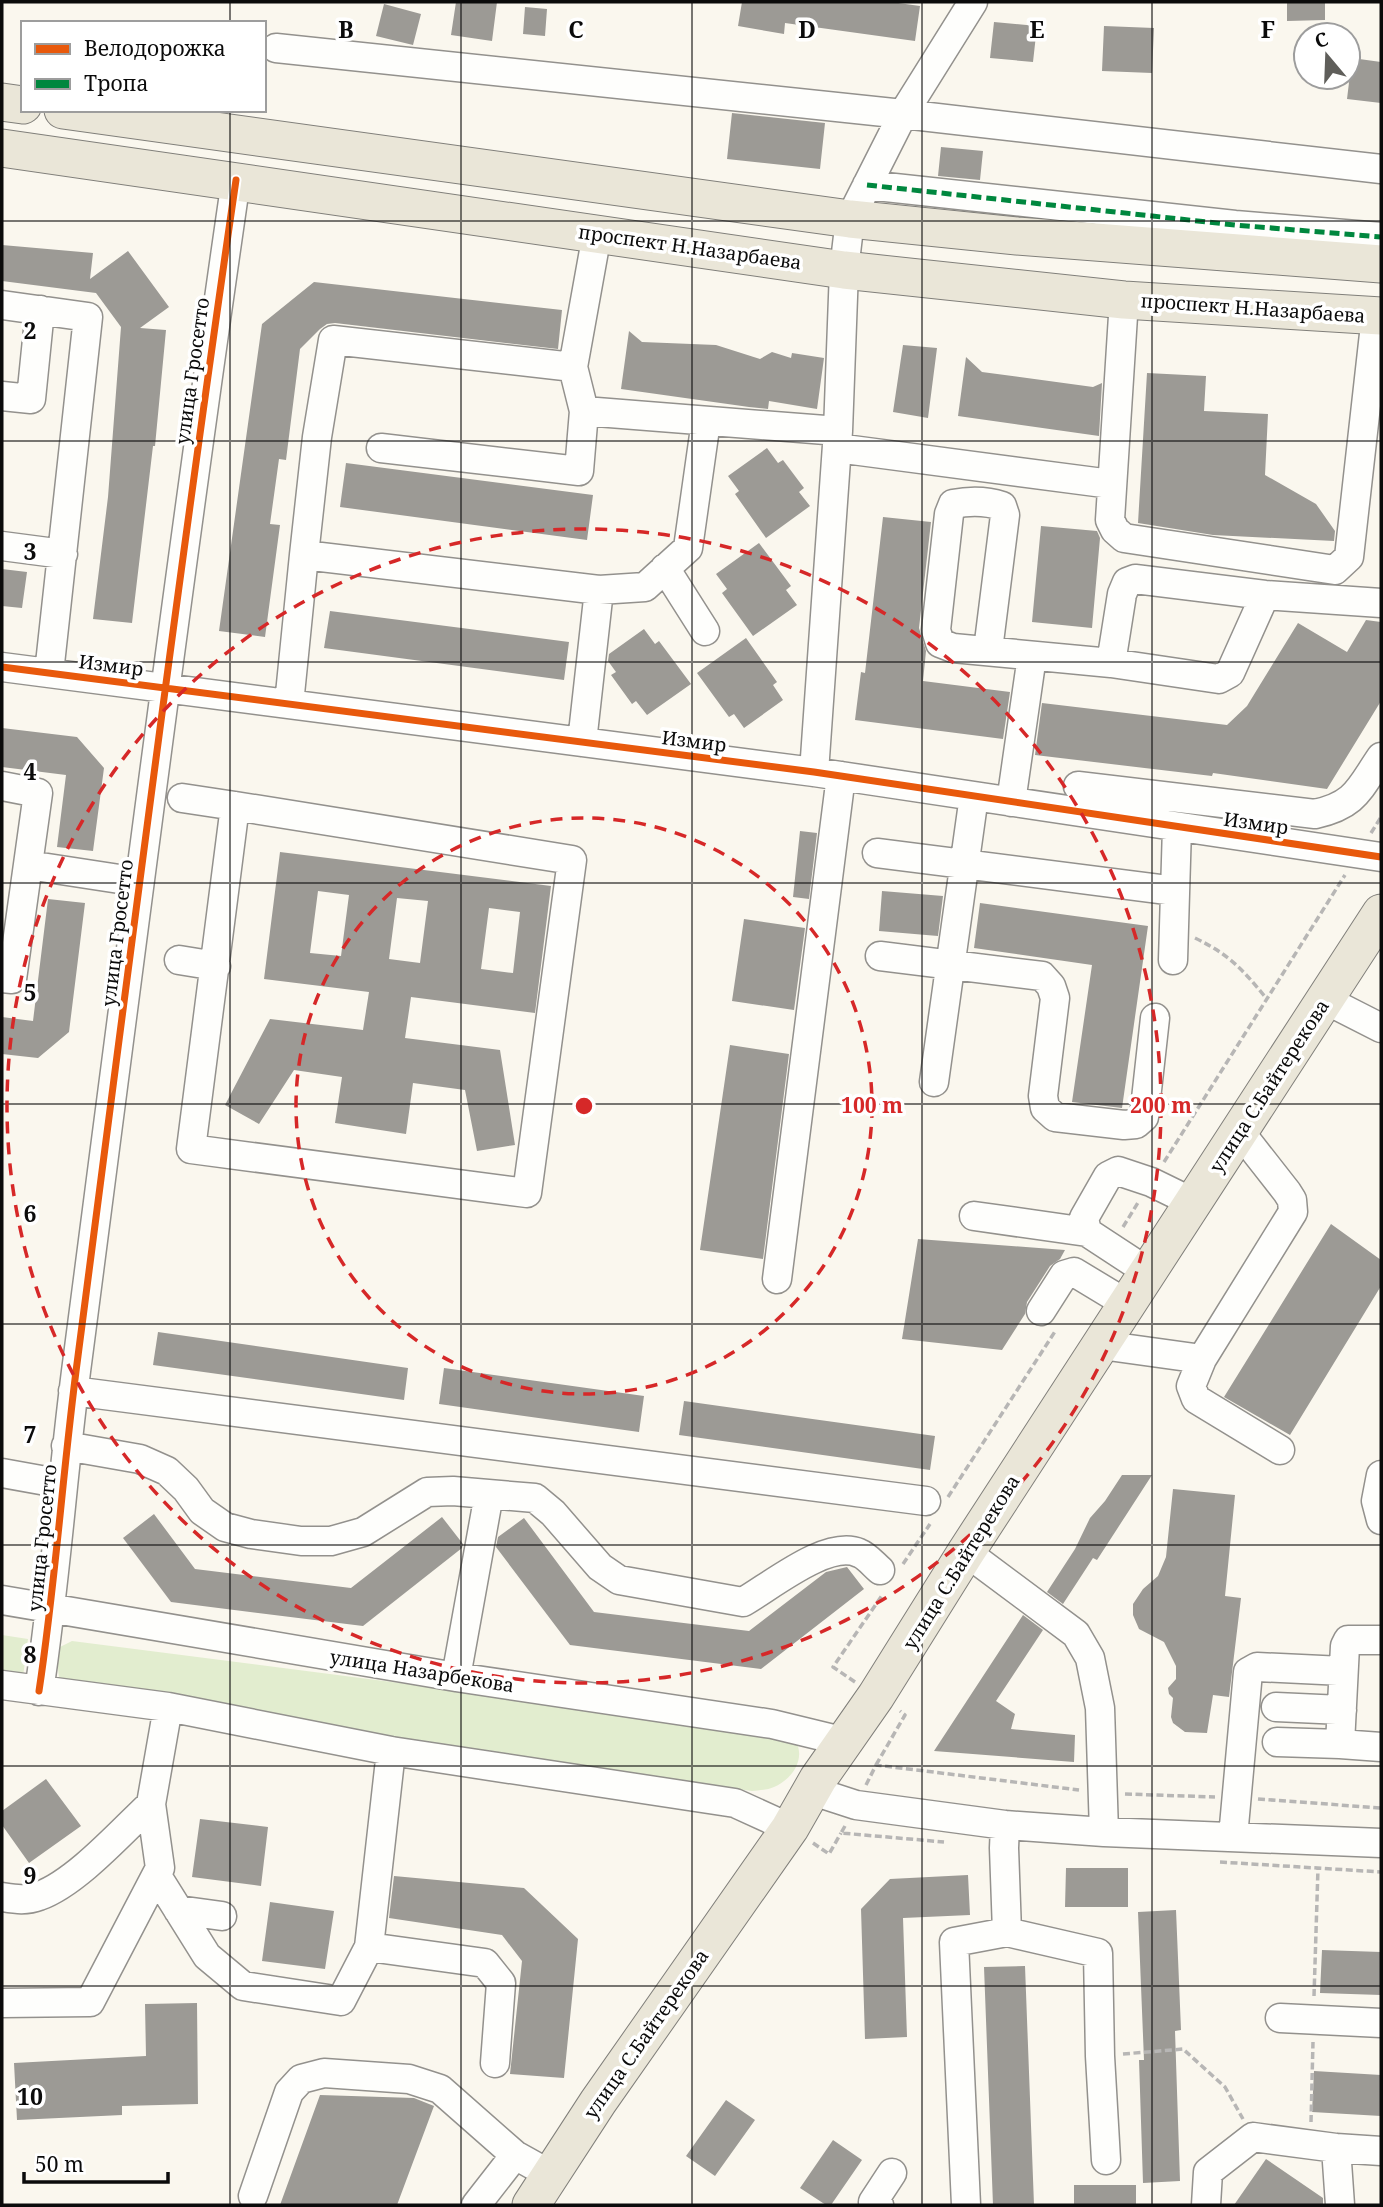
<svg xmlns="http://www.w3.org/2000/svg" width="1383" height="2207" font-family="'Noto Serif',serif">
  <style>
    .green { fill: #e2edcf }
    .building { fill: #9c9a95; fill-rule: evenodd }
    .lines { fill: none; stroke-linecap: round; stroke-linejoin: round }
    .minor-casing { stroke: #93918d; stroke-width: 31 }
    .major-casing { stroke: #807f7a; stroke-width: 39 }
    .path { stroke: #b7b6b5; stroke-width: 3.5; stroke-dasharray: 7 3.5; stroke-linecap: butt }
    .minor { stroke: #fefefc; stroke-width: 28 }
    .major { stroke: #eae6d8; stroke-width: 37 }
    .quiet { stroke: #00873e; stroke-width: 5; stroke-dasharray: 10 5; stroke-linecap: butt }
    .cycleway-casing { stroke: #fff; stroke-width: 11 }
    .cycleway { stroke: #e8590c; stroke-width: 7 }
    .grid { fill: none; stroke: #0b0b0b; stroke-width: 2; stroke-opacity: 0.55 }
    .ring { fill: none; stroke: #d62828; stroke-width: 3.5; stroke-dasharray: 12 9 }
    .labels { text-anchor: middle; stroke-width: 7; stroke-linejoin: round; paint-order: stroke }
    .street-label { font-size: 19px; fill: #0b0b0b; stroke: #fff }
    .grid-label { font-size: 23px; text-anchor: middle; font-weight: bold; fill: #0b0b0b; stroke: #fff; stroke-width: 7; stroke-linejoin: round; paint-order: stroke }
    .centre { fill: #d62828; stroke: #fff; stroke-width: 3.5 }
    .ring-label { font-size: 21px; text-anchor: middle; font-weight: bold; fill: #d62828; stroke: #fff; stroke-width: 7; stroke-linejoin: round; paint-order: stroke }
  </style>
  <rect width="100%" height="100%" fill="#faf7ee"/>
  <path class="green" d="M2,1635L28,1639L22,1684L2,1681Z
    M72,1641L789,1733C809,1751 797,1777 774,1787C768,1790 759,1790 752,1791L64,1695C58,1677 56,1665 60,1647Z"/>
  <path class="building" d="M456,2H497L492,41L451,35Z
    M742,2H891L920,6L915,41L785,23L784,34L738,26Z
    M1287,2H1325V20L1287,21Z
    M384,4L421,14L413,45L376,36Z
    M525,7L547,9L545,36L523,34Z
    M994,22L1037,26L1033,62L990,58Z
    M1104,26L1154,28L1152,73L1102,71Z
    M1352,58L1381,62V103L1347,99Z
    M732,113L825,123L820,169L727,159Z
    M941,147L983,151L980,180L938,176Z
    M2,245L93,253L90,279L128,251L169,307L140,328L166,330L155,446H153L132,623L93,619L108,497L121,327L96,293L2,281Z
    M314,282L562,310L558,349L335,323L327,324L320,329L300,349L286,460L279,459L270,524L280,525L265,637L219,631L262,324Z
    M629,331L642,342L716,345L760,359L772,352L791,358L792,353L824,358L817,409L769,401L768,409L749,407L621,389Z
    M903,345L937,348L928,418L893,412Z
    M966,357L982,372L1093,387L1102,383L1099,436L958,416Z
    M1147,373L1206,376L1204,411L1268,414L1265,475L1316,504L1335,531L1334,541L1213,535L1138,523Z
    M767,448L778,463L783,460L804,488L799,492L810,506L766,538L735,494L739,491L728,476Z
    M346,463L593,495L587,540L340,507Z
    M883,517L931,522L919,628L926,651L923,681L1010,692L1003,739L855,720L861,672L865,673Z
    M1041,526L1097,531L1100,538L1092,628L1032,622Z
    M759,543L791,586L786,590L797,605L753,636L722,593L727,589L716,574Z
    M2,569L27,572L22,608L2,606Z
    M330,611L569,642L564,680L324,648Z
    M1366,620L1381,622V701L1327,789L1213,773L1212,776L1035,755L1042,703L1227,725L1247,706L1298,623L1347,652Z
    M644,629L655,644L659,641L691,684L647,715L636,701L632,704L611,675L616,672L608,661L609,654Z
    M746,638L777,682L773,685L783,700L744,728L734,714L729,717L697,673Z
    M2,728L77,737L104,768L93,851L57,847L66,775L2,767Z
    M800,831L817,833L809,899L793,897Z
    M280,852L551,886L535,1013L411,997L405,1038L500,1050L515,1145L477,1151L465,1090L413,1083L406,1134L335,1123L342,1077L294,1070L259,1124L225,1105L270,1019L363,1030L369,992L264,979ZM318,891L349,895L341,956L310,953ZM397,898L428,901L420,963L389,959ZM489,908L520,912L513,973L481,969Z
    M882,891L943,896L938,936L879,931Z
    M48,899L85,903L69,1032L38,1058L2,1054V1017L33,1021Z
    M980,903L1148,926L1122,1108L1072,1102L1092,965L974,948Z
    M744,919L805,928L794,1010L732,1001Z
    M730,1045L789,1054L763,1259L700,1250Z
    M1331,1224L1381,1260V1286L1290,1435L1224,1397Z
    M918,1239L1065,1250L1060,1259L1050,1266L1027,1302L1025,1314L1002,1350L902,1339Z
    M158,1332L408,1368L404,1400L153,1365Z
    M444,1368L644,1396L639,1432L439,1404Z
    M684,1401L935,1436L930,1470L679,1435Z
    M1122,1475H1152L1097,1560L1093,1558L1063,1604L1047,1592L1075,1549L1090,1518L1105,1501Z
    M1173,1489L1235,1495L1225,1596L1241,1598L1229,1697L1213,1695L1207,1733L1185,1732L1173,1723L1171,1717L1173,1698L1169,1694L1168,1688L1176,1679V1666L1164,1642L1139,1629L1133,1615V1604L1143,1589L1158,1576L1166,1557Z
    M154,1514L195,1569L351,1588L442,1517L463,1544L462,1548L363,1626L171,1602L123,1538Z
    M524,1518L594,1612L749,1631L826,1572L847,1567L864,1589L761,1669L570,1645L496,1547L498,1537Z
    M1023,1615L1043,1630L996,1701L1015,1714L1011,1729L1075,1735L1074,1762L934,1751Z
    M46,1779L81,1826L29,1863L2,1825V1811Z
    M200,1819L268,1827L261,1886L192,1877Z
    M1066,1868H1128V1907H1065Z
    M968,1875L970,1915L903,1918L907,2037L865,2039L861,1909L890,1879Z
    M394,1876L524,1888L578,1939L564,2078L510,2074L522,1961L502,1935L389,1918Z
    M270,1902L334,1911L325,1969L262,1961Z
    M1176,1910L1181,2030L1175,2031L1180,2181L1143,2183L1139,2060H1144L1138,1912Z
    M1322,1950L1381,1952V1995L1320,1993Z
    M1025,1966L1034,2205H993L984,1967Z
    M197,2003L198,2104L122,2106V2115L17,2120L14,2063L146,2056L145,2004Z
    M1314,2071L1381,2075V2116L1312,2112Z
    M320,2095L414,2098L434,2106L397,2205H280Z
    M726,2100L755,2120L715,2176L686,2156Z
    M833,2140L862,2160L831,2205H826L800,2188Z
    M1266,2159L1323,2198V2205H1234Z
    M1074,2185H1136V2205H1074Z"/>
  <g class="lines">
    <g class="minor-casing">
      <path id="minor" d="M276,48L903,114L1381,169
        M867,185L1235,225L1381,237
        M597,234L573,367L584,411L838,431
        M1124,300L1110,520L1115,530L1124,538L1335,570L1349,557L1376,316
        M2,305L88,317L49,673
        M2,396L31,399L40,310
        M381,448L579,471L584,411
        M837,448L1111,484
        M2,546L63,554
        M304,555L317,437L333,340L573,367
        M665,568L705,631
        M988,650L1005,515L1002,506C987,501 968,501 953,504L949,514L936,630L940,643L953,648L1111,663L1219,679L1230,673L1265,595
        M1111,663L1122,594L1127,582L1135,579L1265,595L1381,603
        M2,667L814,772L1381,857
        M289,704L304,555L599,590
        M582,742L599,590L645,587L688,548L706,421
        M814,772L838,431L844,270L850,219L903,114L973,2
        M2,786L38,793L12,979L2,978
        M1078,786L1315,814C1356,805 1359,789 1381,757
        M182,798L235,806
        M1011,802L1032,656
        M235,806L572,860L527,1193L191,1149Z
        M877,853L1175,891
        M28,865L139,882
        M880,956L1042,976L1051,986L1055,998L1043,1096L1045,1108L1055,1117L1124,1125L1136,1124L1144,1117L1155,1018
        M179,960L216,966
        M1173,960L1177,827
        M1326,1000L1381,1028
        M934,1082L974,796
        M1240,1132L1287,1192L1292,1200L1293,1212L1202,1359L1191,1386L1196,1399L1280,1450
        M974,1216L1087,1232
        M1148,1272L1087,1232L1084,1218L1108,1176L1118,1171L1151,1182L1194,1203
        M777,1279L841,776
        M1041,1311L1064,1275L1074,1272L1127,1304
        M1101,1345L1202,1359
        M73,1391L926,1501
        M66,1446L140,1459L167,1471L186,1489L202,1511L225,1527L251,1534L301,1541H331L363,1532L427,1492L453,1491L535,1498L553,1513L600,1567L619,1580L743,1602C771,1586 828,1539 859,1553C867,1556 874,1565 880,1570
        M2,1473L63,1484
        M1381,1475L1376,1501L1381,1520
        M966,1552L1076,1634L1090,1658L1100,1708L1104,1832
        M2,1600L456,1677L772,1724L842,1741
        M456,1677L489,1494
        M2,1685L168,1707L391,1751L735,1803L790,1828
        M39,1691C56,1579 63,1467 78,1356C129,964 179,572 236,180
        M1276,1707L1342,1710
        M1277,1742L1340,1744L1345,1646L1348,1640H1381
        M1340,1744L1381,1747
        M813,1791L856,1805L1005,1825L1104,1832L1381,1843
        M1005,1825L1004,1848L1007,1932
        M1233,1837L1248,1672L1257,1667L1343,1671
        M157,1876L207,1956L243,1986L341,2001L369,1947L391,1751
        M2,1897C15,1899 26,1901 39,1896C76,1883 122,1831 151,1804
        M178,1910L222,1916
        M369,1947L485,1963L501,1983L495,2063
        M2,2003L90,2002L160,1868L151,1804L168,1707
        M1280,2018L1381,2023
        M1336,2148L1340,2205
        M253,2196L289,2092L301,2079L324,2073L409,2079L440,2089L515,2155L551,2175
        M476,2205L515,2155
        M879,2205L873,2202L892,2173
        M966,2205L954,1942L1007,1932L1098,1953L1100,2056L1106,2160
        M1206,2205L1208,2172L1253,2137L1336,2148L1381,2151"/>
    </g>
    <g class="major-casing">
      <path id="major" d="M2,102L23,105
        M63,110L850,219L1017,236L1381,264
        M2,148L844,270L1124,300L1381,316
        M531,2205L598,2102L790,1828L818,1779L876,1696L966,1552L1381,913"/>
    </g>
    <path class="path" d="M1371,833L1381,817
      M1195,938C1230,955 1242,969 1267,999
      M1164,1162L1345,875
      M1123,1227L1139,1201
      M948,1497L1056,1330
      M903,1564L930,1524
      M855,1682L833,1667L883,1594
      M876,1765L905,1715L900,1711
      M866,1785L876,1765L1079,1790
      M1125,1794L1215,1797
      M1258,1799L1381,1808
      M845,1826L841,1833L944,1842
      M813,1843L829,1854L841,1833
      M1220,1862L1381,1872
      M1314,1996L1318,1868
      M1123,2054L1183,2049L1225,2087L1243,2119
      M1311,2122L1313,2042"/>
    <use href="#minor" class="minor"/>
    <use href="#major" class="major"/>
    <path class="quiet" d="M867,185L1235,225L1381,237"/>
    <g class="cycleway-casing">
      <path id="cycleway" d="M2,667L814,772L1381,857
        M39,1691C56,1579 63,1467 78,1356C129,964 179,572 236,180"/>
    </g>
    <use href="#cycleway" class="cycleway"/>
  </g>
  <path class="grid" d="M230,2V23M461,2V2205M692,2V2205M922,2V2205M1152,2V2205M230,110V2205M2,221H1381M2,441H1381M2,662H1381M2,883H1381M2,1104H1381M2,1324H1381M2,1545H1381M2,1766H1381M2,1986H1381"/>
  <g class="ring">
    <circle cx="584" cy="1106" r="288"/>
    <circle cx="584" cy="1106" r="577"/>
  </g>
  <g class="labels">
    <g class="street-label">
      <text transform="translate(690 247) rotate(8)" y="7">проспект Н.Назарбаева</text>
      <text transform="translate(1253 308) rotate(4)" y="7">проспект Н.Назарбаева</text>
      <text transform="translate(192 371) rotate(-82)" y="7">улица Гросетто</text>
      <text transform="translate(111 665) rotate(7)" y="7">Измир</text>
      <text transform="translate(694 741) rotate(7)" y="7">Измир</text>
      <text transform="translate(1256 823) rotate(8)" y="7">Измир</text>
      <text transform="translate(117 933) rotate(-83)" y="7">улица Гросетто</text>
      <text transform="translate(1269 1086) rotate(-57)" y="7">улица С.Байтерекова</text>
      <text transform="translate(42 1538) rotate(-84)" y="7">улица Гросетто</text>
      <text transform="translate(961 1562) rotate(-58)" y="7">улица С.Байтерекова</text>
      <text transform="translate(422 1671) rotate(9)" y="7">улица Назарбекова</text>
      <text transform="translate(646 2034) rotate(-55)" y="7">улица С.Байтерекова</text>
    </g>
  </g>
  <g class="grid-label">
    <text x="346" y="38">B</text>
    <text x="576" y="38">C</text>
    <text x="807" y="38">D</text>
    <text x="1037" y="38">E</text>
    <text x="1268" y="38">F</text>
    <text x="30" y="339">2</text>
    <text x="30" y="560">3</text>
    <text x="30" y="780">4</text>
    <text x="30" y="1001">5</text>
    <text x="30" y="1222">6</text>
    <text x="30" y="1443">7</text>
    <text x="30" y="1663">8</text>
    <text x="30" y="1884">9</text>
    <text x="30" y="2105">10</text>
  </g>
  <circle cx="584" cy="1106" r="10" class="centre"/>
  <g class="ring-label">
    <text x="872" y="1113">100 m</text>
    <text x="1161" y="1113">200 m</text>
  </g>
  <rect width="1383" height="2207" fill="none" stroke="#0b0b0b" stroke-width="7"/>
  <rect x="21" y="21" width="245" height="91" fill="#ffffff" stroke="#9d9d9d" stroke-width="2"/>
  <rect x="35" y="44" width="35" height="10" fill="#e8590c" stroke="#9d9d9d" stroke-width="2"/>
  <text x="84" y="56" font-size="21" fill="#0b0b0b">Велодорожка</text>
  <rect x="35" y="79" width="35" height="10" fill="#00873e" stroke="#9d9d9d" stroke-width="2"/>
  <text x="84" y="91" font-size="21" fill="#0b0b0b">Тропа</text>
  <g transform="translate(1327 56) rotate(341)"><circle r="33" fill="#ffffff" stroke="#9d9d9d" stroke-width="2"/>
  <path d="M0-5L12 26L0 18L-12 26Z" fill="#5f5e5a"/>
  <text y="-10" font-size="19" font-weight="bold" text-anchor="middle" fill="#0b0b0b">С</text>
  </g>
  <path d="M24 2172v10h144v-10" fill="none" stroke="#0b0b0b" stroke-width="3.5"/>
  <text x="35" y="2172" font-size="21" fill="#0b0b0b" stroke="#ffffff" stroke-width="5" paint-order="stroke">50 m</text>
</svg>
